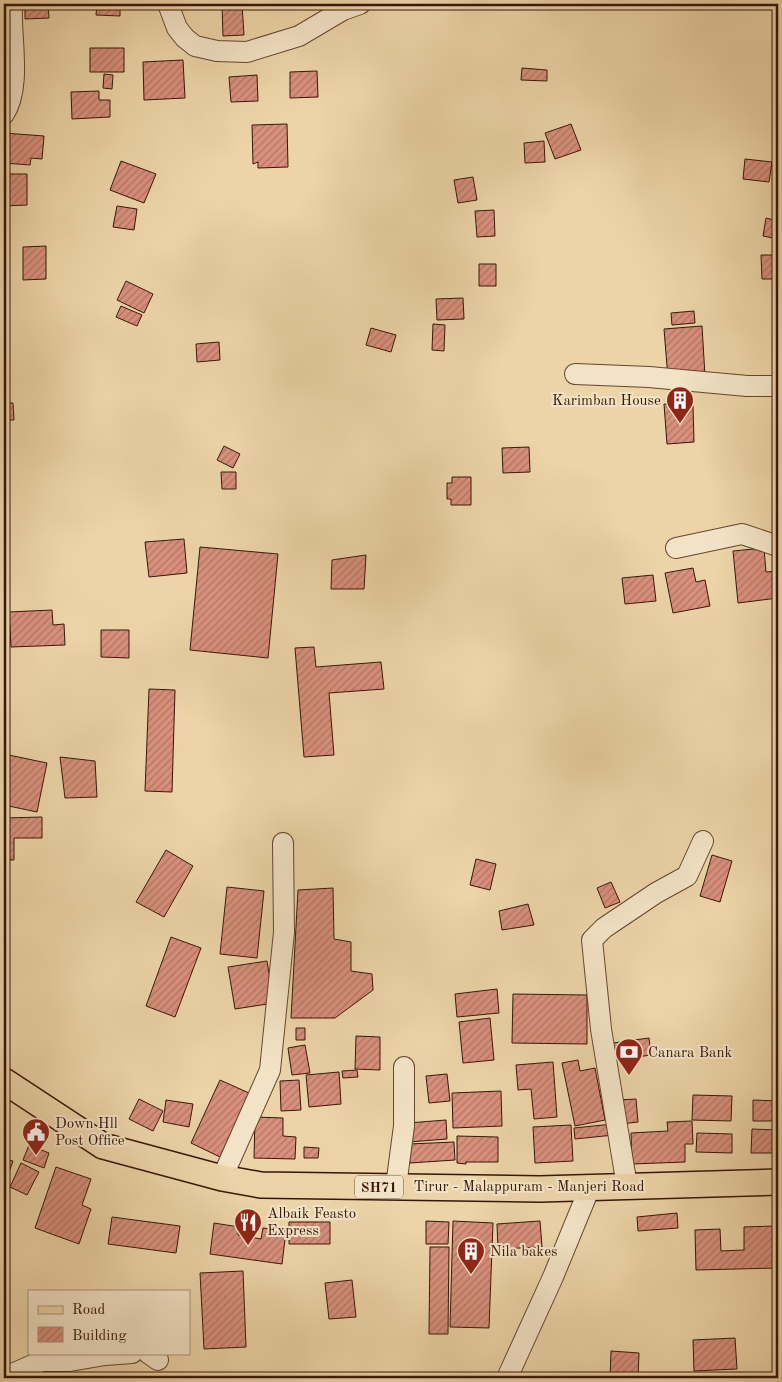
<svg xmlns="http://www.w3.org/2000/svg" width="782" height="1382" font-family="'Old Standard TT',serif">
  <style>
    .building { fill: url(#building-hatch); stroke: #381607 }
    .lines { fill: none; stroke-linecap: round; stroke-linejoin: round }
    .minor-casing { stroke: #65462f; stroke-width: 22 }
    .major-casing { stroke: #381607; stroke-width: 28 }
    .minor { stroke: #f3e3c6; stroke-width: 20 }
    .major { stroke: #ecd4a8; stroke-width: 25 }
    .labels { text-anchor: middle; stroke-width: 4; stroke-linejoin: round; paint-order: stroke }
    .shield { fill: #f3e3c6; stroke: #705440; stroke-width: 1 }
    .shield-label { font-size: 14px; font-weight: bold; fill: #381607 }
    .poi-label { font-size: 15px; fill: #381607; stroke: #f3e3c6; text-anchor: start }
    .street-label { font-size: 15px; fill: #381607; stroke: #f3e3c6 }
  </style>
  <defs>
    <pattern id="building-hatch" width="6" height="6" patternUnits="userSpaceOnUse" patternTransform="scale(1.25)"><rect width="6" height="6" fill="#d9907d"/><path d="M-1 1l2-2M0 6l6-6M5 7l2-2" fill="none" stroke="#b17564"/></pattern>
  </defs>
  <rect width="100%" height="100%" fill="#ecd4a8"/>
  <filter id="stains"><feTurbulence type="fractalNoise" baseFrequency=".004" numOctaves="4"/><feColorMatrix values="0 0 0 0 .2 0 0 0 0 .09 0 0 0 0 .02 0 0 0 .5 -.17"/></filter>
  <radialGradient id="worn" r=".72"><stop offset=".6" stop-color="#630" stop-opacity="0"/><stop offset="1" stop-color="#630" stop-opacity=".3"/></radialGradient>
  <path class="building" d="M25,4H48L49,18L25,19Z
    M97,4H120V16L96,15Z
    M242,4L244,35L223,36L222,5Z
    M90,48H124V72H90Z
    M183,60L185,98L144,100L143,62Z
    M522,68L547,70V81L521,80Z
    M317,71L318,97L290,98V72Z
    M104,74L113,75L112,89L103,88Z
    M257,75L258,101L231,102L229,77Z
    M99,91V100H110V117L72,119L71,92Z
    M287,124L288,167L258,168V162L253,164L252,125Z
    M571,124L581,150L555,159L545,133Z
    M4,133L44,136L42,159L31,158L30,165L4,163Z
    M544,141L545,162L525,163L524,143Z
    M745,159L772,162L769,182L743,179Z
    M121,161L156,174L144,203L110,190Z
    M4,174H27V205L4,206Z
    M473,177L477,200L458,203L454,180Z
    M117,206L137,209L134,230L113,227Z
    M494,210L495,236L477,237L475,211Z
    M4,215H9V252H4Z
    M766,218L778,221V239L763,236Z
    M46,246V279L23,280V247Z
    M761,255H776V279H762Z
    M479,264H496V286H479Z
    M126,281L153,294L144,313L117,300Z
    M463,298L464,319L437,320L436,299Z
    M773,300H778V321H773Z
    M121,306L142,315L137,326L116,317Z
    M694,311L695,323L672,325L671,313Z
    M433,324L445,325L444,351L432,350Z
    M702,326L705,376L668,378L664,329Z
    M371,328L396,335L391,352L366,345Z
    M219,342L220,360L197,362L196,344Z
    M4,403H13L14,420H4Z
    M664,404L693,406L694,442L667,444Z
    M224,446L240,454L233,468L217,460Z
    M529,447L530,472L503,473L502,448Z
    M221,472H236V489H222Z
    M452,477H471V505H451V499H447V483H452Z
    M184,539L187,573L149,577L145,542Z
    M200,547L278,554L268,658L190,650Z
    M764,548L766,572L778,571V598L738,603L733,551Z
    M366,555L364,589H331L332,560Z
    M693,568L696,582L705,580L710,606L673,613L665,573Z
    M653,575L656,601L625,604L622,578Z
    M52,610L53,625L64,624L65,645L11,647L9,612Z
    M101,630H129V658L101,657Z
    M314,647L316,667L381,662L384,689L329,693L334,755L304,757L295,648Z
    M149,689L175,690L172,792L145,791Z
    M4,754L47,763L37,812L4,805Z
    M60,757L95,761L97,797L65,798Z
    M42,817V838H14V860H4V818Z
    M166,850L193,866L164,917L136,902Z
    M712,855L732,861L720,902L700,896Z
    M476,859L496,864L490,890L470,885Z
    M611,882L620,902L605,908L597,888Z
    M227,887L264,891L257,958L220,954Z
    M333,888L334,939L351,942V971L372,974L373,990L335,1018H291L298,890Z
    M528,904L534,925L502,930L499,911Z
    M171,937L201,948L175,1017L146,1006Z
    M267,961L274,1003L235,1009L228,967Z
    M497,989L499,1013L457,1017L455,994Z
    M513,994L587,995V1044L512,1043Z
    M490,1018L494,1060L463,1063L459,1022Z
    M296,1028H305V1040H296Z
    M356,1036L380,1037V1070L355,1069Z
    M649,1038L651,1055L615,1060L613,1043Z
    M305,1045L310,1073L292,1075L288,1048Z
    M578,1060L580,1071L595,1068L605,1120L575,1126L562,1063Z
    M553,1062L557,1117L534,1119L531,1089L518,1090L516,1065Z
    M357,1070L358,1077L343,1078L342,1071Z
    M339,1072L341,1104L309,1107L306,1075Z
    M447,1074L450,1101L429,1103L426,1076Z
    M220,1080L249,1093L220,1157L191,1143Z
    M299,1080L301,1110L281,1111L280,1081Z
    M501,1091L502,1126L453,1128L452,1093Z
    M693,1095L732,1096L731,1121L692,1120Z
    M139,1099L163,1111L153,1131L129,1119Z
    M636,1099L638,1122L621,1124L618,1100Z
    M166,1100L193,1104L189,1127L163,1122Z
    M753,1100L778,1101V1121H753Z
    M255,1117L283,1118V1136L296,1137L295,1159L254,1158Z
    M446,1120L447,1139L409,1142L408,1123Z
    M692,1121L693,1144H685V1162L632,1164L631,1133L668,1131L667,1122Z
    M613,1124L614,1135L575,1139L574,1128Z
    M571,1125L573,1161L535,1163L533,1127Z
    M752,1129L778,1130V1153H751Z
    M697,1133L732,1134V1153L696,1152Z
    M457,1136L498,1137V1162H466V1164L457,1163Z
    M454,1142L455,1160L410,1163L409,1144Z
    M29,1145L49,1153L44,1168L23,1160Z
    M304,1147L319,1148L318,1158H304Z
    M4,1158L13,1161L7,1178L4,1177Z
    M21,1163L39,1172L27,1195L10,1187Z
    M56,1167L91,1179L82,1205L91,1209L79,1244L35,1228Z
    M677,1213L678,1228L638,1231L637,1217Z
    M112,1217L180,1226L176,1253L108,1244Z
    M426,1221L449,1222L448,1244H426Z
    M453,1221L493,1223L489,1328L450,1327Z
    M540,1221L542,1247L498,1249L497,1224Z
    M289,1222H330V1244H289Z
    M214,1223L239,1227L238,1235L261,1239L263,1228L286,1231L282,1264L210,1254Z
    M774,1226L775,1249L778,1248V1268L696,1270L695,1230L720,1229L721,1251L744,1250V1227Z
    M430,1247H449L448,1334H429Z
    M243,1271L246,1347L204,1349L200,1273Z
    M776,1272H778V1289L775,1288Z
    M352,1280L356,1317L329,1319L325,1283Z
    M735,1338L737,1369L694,1371L693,1340Z
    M611,1351L639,1353L638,1378H610Z
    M149,1375L150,1378H127V1376Z
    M746,1377L778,1378H746Z"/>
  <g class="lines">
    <g class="minor-casing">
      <path id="minor" d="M168,4L177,28L185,38L195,46L217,51L247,52L299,36L343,10L360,4
        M4,114C22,87 10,35 12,4
        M575,374L649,377L747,386H778
        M676,548L742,534L778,546
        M222,1178L270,1070L284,932L283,843
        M396,1186L404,1126V1067
        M627,1186L601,1029L592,940L604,928L656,893L687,876L703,841
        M148,1353L158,1360
        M4,1375L12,1374L42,1361H70L105,1355L132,1353
        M507,1378L553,1277L590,1187"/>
    </g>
    <g class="major-casing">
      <path id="major" d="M4,1081L103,1146L222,1178L261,1185L540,1189L778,1182"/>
    </g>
    <use href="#minor" class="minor"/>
    <use href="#major" class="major"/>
  </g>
  <defs>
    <g id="building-pin" transform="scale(1.4375)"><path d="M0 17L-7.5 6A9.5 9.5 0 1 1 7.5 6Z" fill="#8f2418" stroke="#f3e3c6"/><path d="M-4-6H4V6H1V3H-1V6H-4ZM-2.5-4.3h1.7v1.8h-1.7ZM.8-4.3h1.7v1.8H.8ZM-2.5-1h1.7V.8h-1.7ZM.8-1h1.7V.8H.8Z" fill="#fff"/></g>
    <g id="bank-pin" transform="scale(1.4375)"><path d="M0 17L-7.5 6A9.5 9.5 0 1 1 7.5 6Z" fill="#8f2418" stroke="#f3e3c6"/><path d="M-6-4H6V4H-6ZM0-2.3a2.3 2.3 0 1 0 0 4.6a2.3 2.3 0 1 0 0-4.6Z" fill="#fff"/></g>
    <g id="civic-pin" transform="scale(1.4375)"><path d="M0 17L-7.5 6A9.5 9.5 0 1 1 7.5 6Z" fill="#8f2418" stroke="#f3e3c6"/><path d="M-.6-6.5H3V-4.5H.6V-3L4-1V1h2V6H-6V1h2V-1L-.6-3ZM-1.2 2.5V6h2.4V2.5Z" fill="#fff"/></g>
    <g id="restaurant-pin" transform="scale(1.4375)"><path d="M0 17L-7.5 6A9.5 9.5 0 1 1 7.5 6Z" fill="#8f2418" stroke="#f3e3c6"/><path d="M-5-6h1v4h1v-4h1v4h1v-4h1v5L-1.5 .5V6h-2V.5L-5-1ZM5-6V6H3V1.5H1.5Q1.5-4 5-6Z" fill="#fff"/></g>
  </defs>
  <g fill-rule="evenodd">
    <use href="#building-pin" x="680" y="400"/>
    <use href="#bank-pin" x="629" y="1052"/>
    <use href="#civic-pin" x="36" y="1132"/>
    <use href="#restaurant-pin" x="248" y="1222"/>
    <use href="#building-pin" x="471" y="1251"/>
  </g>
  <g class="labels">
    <rect class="shield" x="355" y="1175.5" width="48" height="23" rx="4"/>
    <g class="shield-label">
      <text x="379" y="1192">SH71</text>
    </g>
    <g class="poi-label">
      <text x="661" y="405" text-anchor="end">Karimban House</text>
      <text x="648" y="1057">Canara Bank</text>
      <text x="55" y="1128">Down Hll<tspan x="55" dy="17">Post Office</tspan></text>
      <text x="267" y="1218">Albaik Feasto<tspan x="267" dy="17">Express</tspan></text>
      <text x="490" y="1256">Nila bakes</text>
    </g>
    <g class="street-label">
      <text x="529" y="1191">Tirur - Malappuram - Manjeri Road</text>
    </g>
  </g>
  <rect width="782" height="1382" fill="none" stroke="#ecd4a8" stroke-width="20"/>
  <rect x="5" y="5" width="772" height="1372" fill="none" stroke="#381607" stroke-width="2.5"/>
  <rect x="10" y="10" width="762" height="1362" fill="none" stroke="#381607"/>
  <rect x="28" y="1290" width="162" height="65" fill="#f3e3c6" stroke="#a8917a"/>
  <rect x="38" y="1306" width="25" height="8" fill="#ecd4a8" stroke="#a8917a"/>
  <text x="72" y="1314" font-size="15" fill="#381607">Road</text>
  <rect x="38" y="1327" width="25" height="15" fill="url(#building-hatch)" stroke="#a8917a"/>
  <text x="72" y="1340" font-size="15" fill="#381607">Building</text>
  <rect width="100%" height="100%" filter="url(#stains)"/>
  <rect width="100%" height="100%" fill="url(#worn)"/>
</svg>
